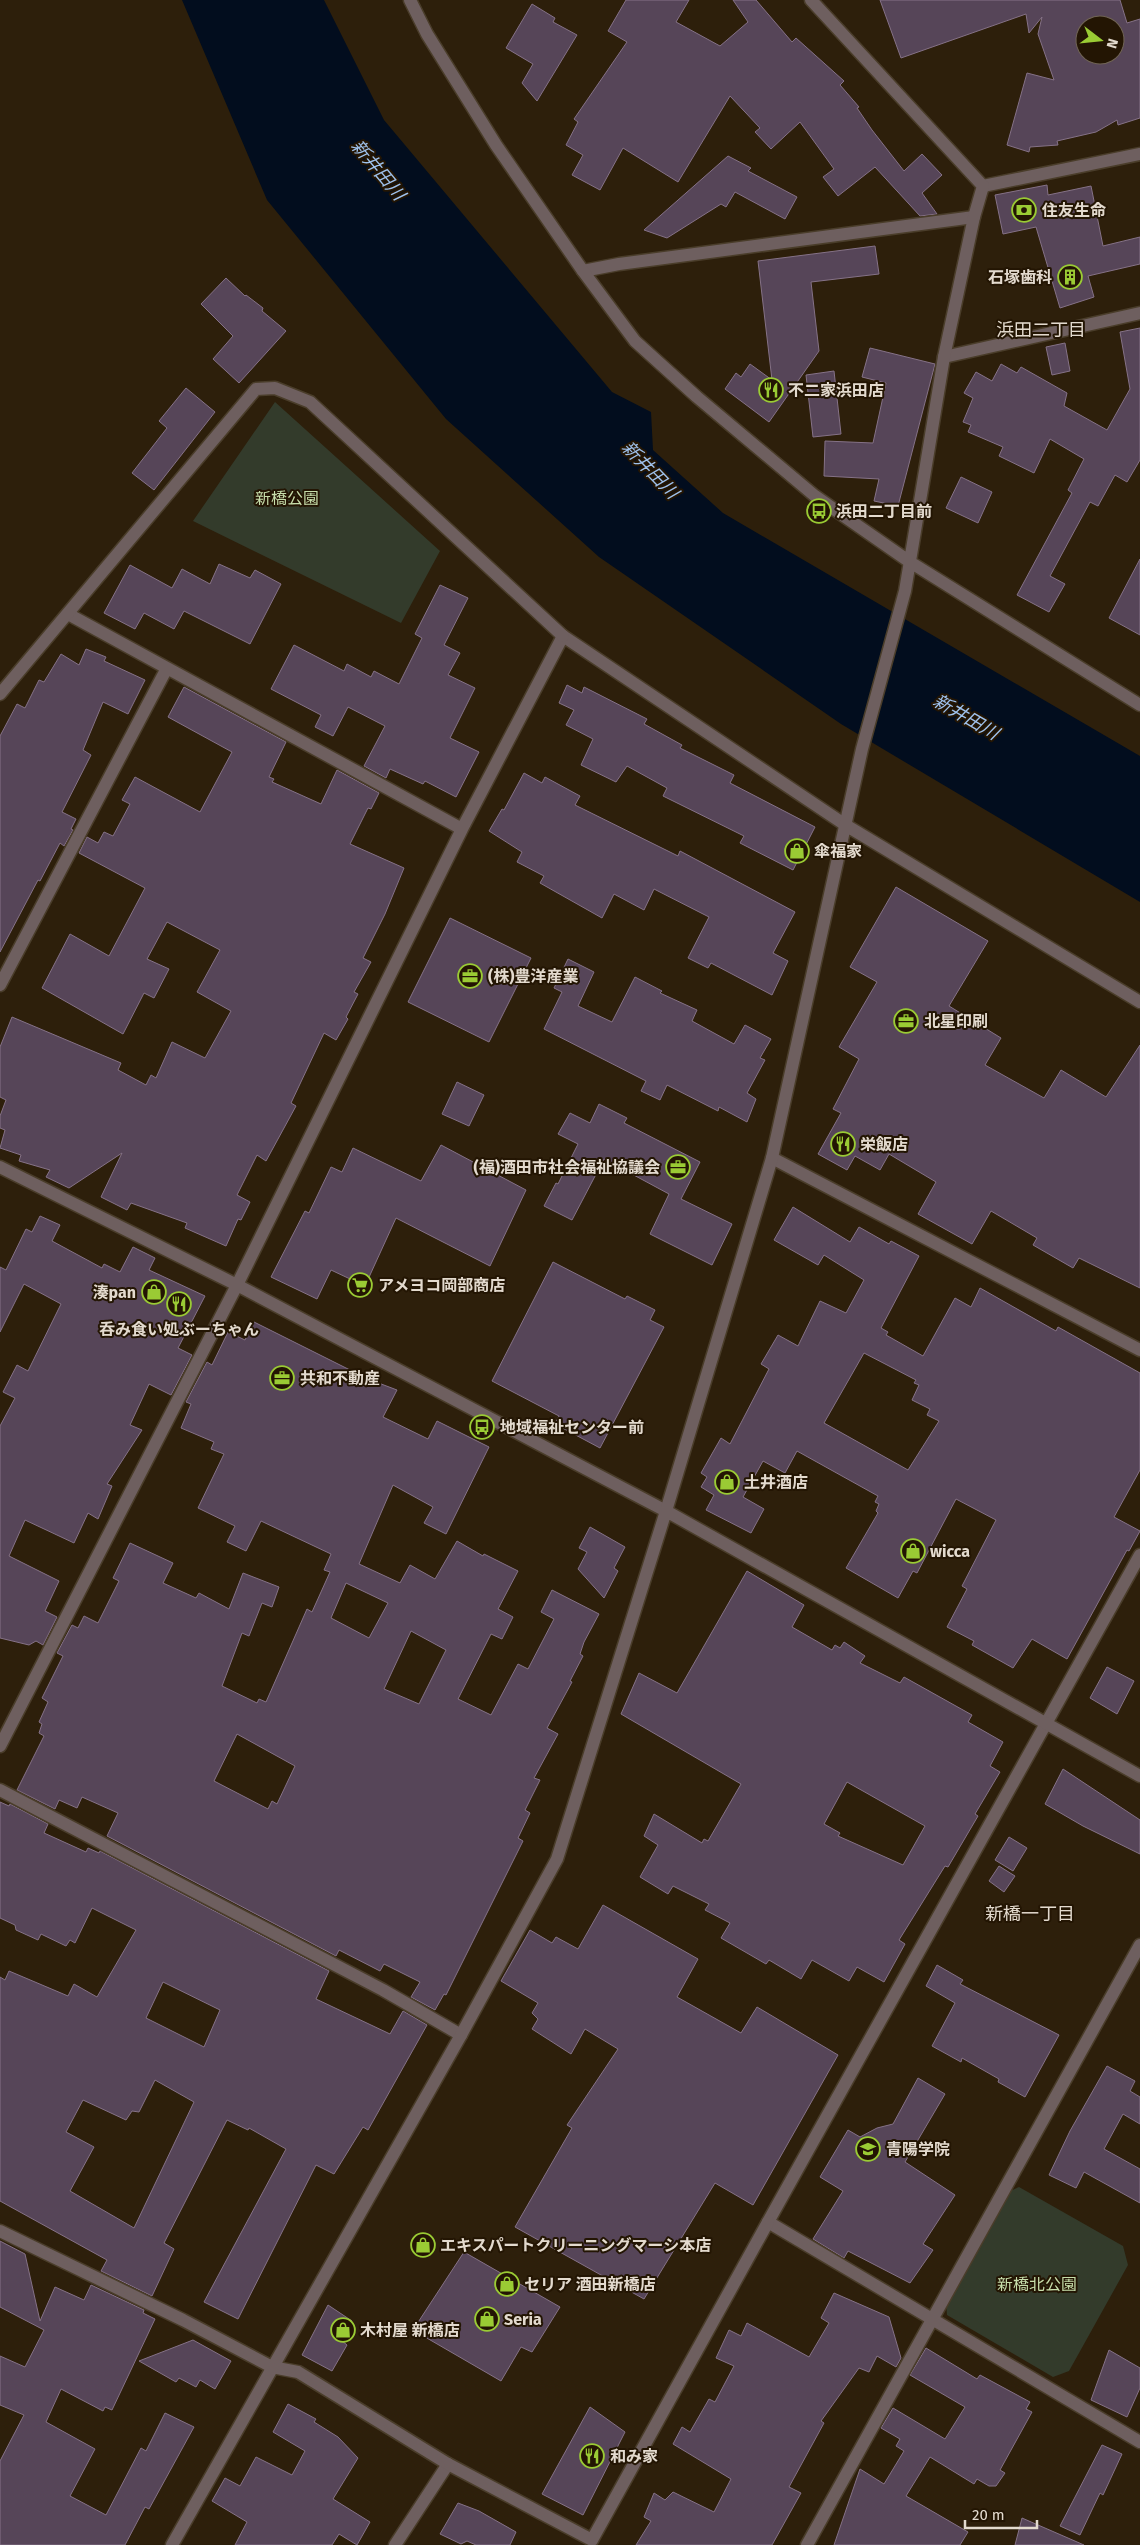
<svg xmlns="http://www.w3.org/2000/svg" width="1140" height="2545" font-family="'Fira Sans','Noto Sans JP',sans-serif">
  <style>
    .green { fill: #333b2b }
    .water { fill: #020d1e }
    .building { fill: #564558; stroke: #857287; fill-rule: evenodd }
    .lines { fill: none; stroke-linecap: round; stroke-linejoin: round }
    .minor-casing { stroke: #4a3d2a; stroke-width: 15 }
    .tertiary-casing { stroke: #4a3d2a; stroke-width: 15 }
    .minor { stroke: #6e5f5f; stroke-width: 12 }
    .tertiary { stroke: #6e5f5f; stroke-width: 12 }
    .labels { text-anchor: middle; stroke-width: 4; stroke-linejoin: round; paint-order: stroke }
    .poi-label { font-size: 16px; font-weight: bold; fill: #e3dace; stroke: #231503; text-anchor: start }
    .park-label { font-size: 16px; fill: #c7deab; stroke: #231503 }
    .water-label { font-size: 18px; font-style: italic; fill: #9fc2ed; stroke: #231503 }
    .neighbourhood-label { font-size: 18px; fill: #e3dace; stroke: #231503 }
  </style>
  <rect width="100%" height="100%" fill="#2d1f0b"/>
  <path class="green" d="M275,402L440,551L401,623L193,521Z
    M1019,2187L1123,2246L1128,2265L1069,2371L1053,2377L947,2315L946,2302L1008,2192Z"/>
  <path class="water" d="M182,0H324L384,120L612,392L651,412L653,450L723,513L1140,756V902L841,724L599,557L446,419L267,200Z"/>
  <path class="building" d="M626,0H689L676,22L720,46L748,22L733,0H756L792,42L796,38L844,81L840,85L859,107L857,108L872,130L904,171L922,154L942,175L922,193L937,214L920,216L875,167L838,196L823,177L834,169L800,122L771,149L755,132L760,128L730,96L678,182L623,148L600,190L572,175L583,155L566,145L578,122L574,119L627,42L608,31Z
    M880,0H1120L1127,23L1140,19V118L1118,125L1117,120L1096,132L1057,141L1058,145L1030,147L1029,152L1007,145L1027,73L1054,80L1038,34L1042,17L1029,33L1026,14L901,58ZM1085,25H1115V55H1085Z
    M532,4L555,18L553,22L577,35L537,101L522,83L533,64L506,48Z
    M728,156L751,168L748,171L797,197L785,219L735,192L726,207L721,204L667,238L644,230Z
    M1047,185L1048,195L1091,186L1103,246L1140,237V264L1088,276L1094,297L1060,308L1036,227L1003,234L995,195Z
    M875,246L879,274L811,282L819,351L769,422L725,389L736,373L741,377L750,364L772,380L758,261Z
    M226,278L245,296L246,295L263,308L262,311L286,331L239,383L213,359L233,336L201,304Z
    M1140,328V460L1127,482L1115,475L1098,506L1090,502L1050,576L1065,584L1049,612L1017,595L1072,493L1068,490L1084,459L1050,439L1034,473L999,456L1003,447L968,432L971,425L963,422L973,398L964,393L976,372L992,381L1001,364L1017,373L1021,367L1067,393L1064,406L1107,430L1130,389L1120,332Z
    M1065,343L1070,371L1052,375L1046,347Z
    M870,348L935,364L898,506L874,501L879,479L824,476L825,441L873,443L886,383L862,377Z
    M834,371L841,434L813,437L806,375Z
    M186,388L215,412L154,490L132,473L167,428L159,421Z
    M961,477L992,492L978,523L946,508Z
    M1140,559V635L1109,618Z
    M219,564L250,578L255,570L281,584L250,644L184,611L174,629L144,613L135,629L104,613L130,565L172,588L182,569L210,584Z
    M440,585L468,598L444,645L460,653L448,675L475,688L450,738L479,752L456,797L425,781L423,784L390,769L386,778L364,766L385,726L348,707L333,736L315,727L321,715L271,689L294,645L344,671L347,664L371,677L374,671L399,684L422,638L415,634Z
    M86,649L106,657L104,661L145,680L128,714L103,702L83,750L91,755L62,812L76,819L71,829L73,830L64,846L60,843L40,881L38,880L0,952V736L17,704L25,708L39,680L44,682L61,654L79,665Z
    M567,685L582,693L584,687L647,719L644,724L682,745L680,748L734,775L730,783L815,827L793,870L740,843L744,836L663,796L667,788L627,766L616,782L581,765L593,739L566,725L574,710L559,703Z
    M184,687L286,742L269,777L274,779L272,782L321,804L337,770L379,793L371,809L368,808L350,844L404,868L385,914L363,958L371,962L354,992L358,994L346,1017L348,1019L336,1040L324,1033L291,1103L296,1106L266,1161L257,1155L237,1195L250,1202L241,1220L238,1219L226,1246L185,1228L187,1223L131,1203L127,1210L101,1197L122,1153L69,1188L46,1177L50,1170L19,1161L21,1155L0,1148L5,1130L0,1128V1116L6,1100L0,1097V1047L12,1017L121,1063L118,1070L146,1085L151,1075L156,1078L172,1042L205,1058L231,1011L197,992L220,950L167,922L147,959L169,969L154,998L144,993L123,1034L42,988L70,934L109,956L145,888L79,853L87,837L98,843L104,832L113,836L130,804L122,800L135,777L200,812L232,752L168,717Z
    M524,773L542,783L545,777L580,796L575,805L678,856L680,851L795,912L773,953L788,961L772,995L711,963L708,968L688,958L709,917L654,889L644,910L614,894L602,918L540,883L544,876L517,862L522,852L489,831L502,809L504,810Z
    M896,887L988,941L949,1006L1001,1038L985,1065L1044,1098L1061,1070L1106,1097L1140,1045V1288L1079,1258L1073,1268L1033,1245L1037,1238L991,1211L972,1244L918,1214L936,1182L889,1154L880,1170L855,1156L847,1170L818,1154L841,1113L833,1109L859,1059L839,1047L877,982L850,967Z
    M450,918L531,958L489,1042L408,1002Z
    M568,959L594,972L578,1006L612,1022L635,977L662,991L660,993L697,1010L692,1021L734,1044L745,1025L771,1039L760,1058L765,1060L747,1093L756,1099L747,1122L719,1107L718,1111L667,1085L660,1100L641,1091L646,1081L544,1029L562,992L554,988Z
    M457,1082L484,1095L469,1126L442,1114Z
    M599,1104L627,1118L624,1123L700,1162L681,1199L732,1224L712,1265L650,1234L669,1194L604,1159L572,1220L544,1206L556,1183L558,1184L578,1144L558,1134L570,1113L590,1123Z
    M441,1145L526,1190L490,1266L396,1218L365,1286L331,1270L317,1299L271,1277L305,1211L309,1213L331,1167L342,1172L353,1148L421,1181Z
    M793,1207L850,1242L859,1227L889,1244L891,1241L919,1256L881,1328L888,1332L886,1335L923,1356L955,1298L971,1307L980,1288L1056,1331L1058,1327L1140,1373V1470L1114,1517L1140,1531L1129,1551L1127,1550L1067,1659L1032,1639L1013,1668L972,1645L974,1641L947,1627L967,1589L962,1586L996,1520L956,1499L917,1573L913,1571L898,1598L846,1568L878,1513L876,1511L879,1504L875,1502L878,1496L797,1451L785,1473L763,1461L743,1497L764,1509L751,1533L706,1510L714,1495L701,1487L707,1477L701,1473L721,1438L730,1444L769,1369L761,1364L778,1335L798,1346L820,1301L846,1313L864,1280L824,1255L818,1265L774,1240ZM864,1353L916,1380L914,1383L919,1385L912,1400L930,1409L927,1415L939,1421L908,1470L824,1423Z
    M40,1216L60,1225L52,1241L102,1268L104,1264L120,1272L133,1247L155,1258L149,1270L205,1296L178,1348L192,1355L171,1395L149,1384L130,1425L142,1430L107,1484L112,1486L98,1519L88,1513L74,1543L25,1520L9,1556L59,1581L45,1611L57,1617L43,1645L36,1641L29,1645L0,1638V1426L15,1398L3,1392L17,1365L28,1371L61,1304L24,1284L0,1332V1267L6,1270L26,1229L32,1232Z
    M553,1262L625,1299L627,1296L655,1310L650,1320L664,1327L600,1448L555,1424L559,1416L492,1381Z
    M254,1322L368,1379L397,1390L383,1417L428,1439L437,1421L489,1447L446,1534L424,1523L433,1507L393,1485L359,1564L400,1583L410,1565L435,1579L457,1541L483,1556L484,1554L518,1571L498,1609L513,1617L502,1639L491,1634L458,1699L491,1715L518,1664L528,1669L554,1619L541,1612L552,1590L599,1614L584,1642L580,1654L583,1656L570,1681L572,1682L547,1728L558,1734L534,1778L540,1780L525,1810L530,1813L518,1838L523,1841L446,1995L444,1994L435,2010L411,1997L420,1982L384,1964L380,1971L339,1950L336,1956L107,1836L118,1813L82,1797L77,1808L59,1800L55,1809L17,1790L44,1736L39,1733L42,1724L39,1722L48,1702L42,1698L63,1656L57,1653L72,1625L78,1628L84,1616L98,1623L119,1581L113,1578L130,1543L173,1563L163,1583L196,1598L199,1593L229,1609L243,1573L279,1587L272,1607L262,1603L249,1636L242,1633L222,1686L257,1703L259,1699L266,1702L307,1609L312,1612L330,1572L324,1570L331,1554L261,1521L246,1551L227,1542L235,1526L198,1508L224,1454L211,1449L214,1442L181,1428L191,1404L186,1402L207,1362L212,1365L228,1332L245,1340ZM346,1583L388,1603L369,1638L331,1618ZM411,1631L446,1650L419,1704L384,1689ZM237,1734L295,1766L277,1804L272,1801L268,1809L214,1781Z
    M590,1527L625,1547L614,1568L618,1571L604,1598L578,1569L587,1552L579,1548Z
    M747,1571L804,1605L792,1627L832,1650L835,1645L840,1648L844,1642L865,1656L860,1663L900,1683L904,1677L972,1715L968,1722L1003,1742L990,1766L1000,1772L975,1814L978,1816L948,1867L945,1866L899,1940L905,1944L884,1982L857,1967L849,1981L812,1960L801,1979L769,1960L766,1964L721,1938L730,1923L705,1910L709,1904L673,1886L668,1894L640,1877L658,1845L644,1836L654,1814L702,1843L704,1839L708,1841L741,1784L621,1714L639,1673L677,1693ZM847,1782L925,1826L903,1865L838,1836L840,1833L824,1824Z
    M1107,1667L1134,1681L1117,1714L1090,1698Z
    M1063,1769L1140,1820V1854L1083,1826L1045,1804Z
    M0,1802L9,1806L10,1804L48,1824L44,1833L86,1852L88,1848L99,1853L100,1851L329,1971L316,1999L390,2034L403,2011L427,2025L368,2130L363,2127L334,2174L316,2165L238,2319L204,2302L286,2149L249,2128L248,2130L227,2120L164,2243L174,2249L152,2296L101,2271L107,2260L0,2201V1977L5,1980L9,1971L68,1996L74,1984L97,1997L136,1930L92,1908L75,1943L70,1940L66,1946L41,1934L38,1940L16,1930L15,1925L0,1918ZM163,1982L220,2010L204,2047L146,2018ZM155,2080L194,2102L134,2228L70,2191L94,2147L66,2132L83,2100L126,2120L132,2111L139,2112Z
    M1009,1837L1027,1848L1013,1871L995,1860Z
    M999,1866L1015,1876L1004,1892L989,1881Z
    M603,1905L698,1959L677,1997L741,2033L757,2007L838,2055L753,2205L715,2183L644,2299L515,2227L572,2128L567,2125L618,2049L585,2029L571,2054L532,2029L538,2019L532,2013L538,2003L501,1981L530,1930L552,1943L556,1937L578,1949Z
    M937,1965L963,1980L960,1984L1059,2035L1025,2097L998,2082L999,2079L962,2058L961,2062L932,2046L955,2003L926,1986Z
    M1107,2066L1135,2081L1130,2091L1140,2097V2124L1123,2114L1104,2149L1140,2169V2203L1084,2172L1076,2188L1049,2175L1070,2131Z
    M918,2078L945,2094L905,2162L955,2195L923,2244L933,2250L910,2283L848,2251L844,2258L813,2239L843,2191L820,2177L848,2130L860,2137L877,2128L893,2124Z
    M0,2241L25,2254L40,2321L55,2287L84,2300L91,2285L144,2310L143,2313L155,2319L112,2410L105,2407L103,2411L61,2389L46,2422L95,2449L70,2496L106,2515L141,2448L146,2451L165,2413L194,2427L149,2509L145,2507L125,2545H0V2461L24,2415L0,2405V2356L25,2367L44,2330L0,2307Z
    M464,2252L560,2307L532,2352L521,2347L501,2381L413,2330Z
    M834,2293L889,2317L901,2358L896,2367L877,2356L869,2372L859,2368L821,2421L824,2423L789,2487L801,2493L772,2545H636L651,2521L644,2517L654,2493L665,2500L673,2492L714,2512L731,2479L673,2444L682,2427L690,2432L709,2399L715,2402L734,2366L716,2358L729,2330L741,2336L747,2323L809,2357L829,2323L821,2318Z
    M328,2305L352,2321L341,2340L347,2345L332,2371L302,2355Z
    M193,2340L231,2361L215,2389L200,2380L196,2387L179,2378L176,2382L139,2361Z
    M926,2348L977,2379L980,2375L1030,2402L1026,2409L1032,2412L1000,2470L1005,2473L996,2486H989L977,2479L974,2484L930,2457L906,2496L968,2532L960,2545H834L860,2469L884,2484L904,2451L896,2446L900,2439L881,2428L893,2408L945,2439L965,2407L910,2375Z
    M1109,2350L1140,2368V2388L1127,2417L1091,2400Z
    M288,2404L316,2419L314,2422L338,2437L358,2458L333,2499L370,2522L357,2545L339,2534L332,2545H235L247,2522L212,2501L225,2478L240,2486L256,2457L292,2475L305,2451L273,2432Z
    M590,2407L625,2432L583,2515L542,2494Z
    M1102,2445L1122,2454L1103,2495L1100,2493L1080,2535L1060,2526Z
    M458,2503L479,2511L516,2532L510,2545H476L467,2541L461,2544L440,2534Z
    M1022,2518L1084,2545H1015Z"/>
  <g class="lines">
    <g class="minor-casing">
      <path id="minor" d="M983,186L1140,154
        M583,271L619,264L974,217
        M944,357L1140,313
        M68,614L462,829
        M0,985L167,668
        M772,1158L1140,1350
        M0,1167L237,1285L666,1511
        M1140,1555L768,2222L1140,2442
        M0,1746L237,1285L462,829L563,636L847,826
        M0,1790L383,1990L461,2035
        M395,2545L448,2464
        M807,2545L1140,1945"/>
    </g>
    <g class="tertiary-casing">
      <path id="tertiary" d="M410,0L427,34L496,145L583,271L635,341L697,397L815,496L910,562L1140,705
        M0,694L256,389L275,388L310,402L563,636
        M847,826L1140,1002
        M666,1511L1140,1776
        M0,2231L183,2320L272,2367L298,2372L448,2464L592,2540L768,2222
        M172,2545L461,2035L557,1859L666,1511L772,1158L862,749L905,591L944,357L974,217L983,186L811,0"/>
    </g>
    <use href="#minor" class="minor"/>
    <use href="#tertiary" class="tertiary"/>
  </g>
  <defs>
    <g id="bank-ring" transform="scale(1.25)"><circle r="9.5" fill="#231503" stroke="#9acb34" stroke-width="1.5"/><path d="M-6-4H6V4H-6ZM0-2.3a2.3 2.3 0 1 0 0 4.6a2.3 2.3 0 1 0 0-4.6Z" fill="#9acb34"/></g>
    <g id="building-ring" transform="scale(1.25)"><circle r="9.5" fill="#231503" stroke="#9acb34" stroke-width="1.5"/><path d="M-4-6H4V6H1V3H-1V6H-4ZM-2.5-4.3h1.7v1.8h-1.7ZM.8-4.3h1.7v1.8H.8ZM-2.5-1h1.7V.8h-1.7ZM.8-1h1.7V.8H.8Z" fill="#9acb34"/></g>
    <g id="restaurant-ring" transform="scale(1.25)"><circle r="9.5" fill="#231503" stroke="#9acb34" stroke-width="1.5"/><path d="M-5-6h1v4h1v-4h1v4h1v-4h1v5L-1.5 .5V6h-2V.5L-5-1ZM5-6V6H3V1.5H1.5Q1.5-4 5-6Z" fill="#9acb34"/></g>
    <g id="bus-ring" transform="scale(1.25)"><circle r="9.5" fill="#231503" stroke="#9acb34" stroke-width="1.5"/><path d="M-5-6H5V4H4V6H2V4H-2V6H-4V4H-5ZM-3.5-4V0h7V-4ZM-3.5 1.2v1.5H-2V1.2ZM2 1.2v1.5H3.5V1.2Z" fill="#9acb34"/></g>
    <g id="shop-ring" transform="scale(1.25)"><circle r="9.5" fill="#231503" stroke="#9acb34" stroke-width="1.5"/><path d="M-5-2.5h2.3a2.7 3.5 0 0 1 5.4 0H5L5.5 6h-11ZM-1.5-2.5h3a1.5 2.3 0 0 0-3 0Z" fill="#9acb34"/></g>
    <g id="office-ring" transform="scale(1.25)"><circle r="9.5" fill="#231503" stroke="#9acb34" stroke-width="1.5"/><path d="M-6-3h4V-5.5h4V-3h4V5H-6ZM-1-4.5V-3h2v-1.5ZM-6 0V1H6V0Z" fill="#9acb34"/></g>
    <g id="supermarket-ring" transform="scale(1.25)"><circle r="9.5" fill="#231503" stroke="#9acb34" stroke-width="1.5"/><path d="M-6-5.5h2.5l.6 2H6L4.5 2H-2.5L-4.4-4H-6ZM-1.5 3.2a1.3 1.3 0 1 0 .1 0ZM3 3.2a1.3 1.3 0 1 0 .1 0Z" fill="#9acb34"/></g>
    <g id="school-ring" transform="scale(1.25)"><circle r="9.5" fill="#231503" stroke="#9acb34" stroke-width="1.5"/><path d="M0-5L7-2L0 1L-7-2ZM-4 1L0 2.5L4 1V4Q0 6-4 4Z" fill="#9acb34"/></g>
  </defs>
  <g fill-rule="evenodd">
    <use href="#bank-ring" x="1024" y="210"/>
    <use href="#building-ring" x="1070" y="277"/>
    <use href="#restaurant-ring" x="771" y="390"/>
    <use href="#bus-ring" x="819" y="511"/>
    <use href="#shop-ring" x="797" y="851"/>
    <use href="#office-ring" x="470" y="976"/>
    <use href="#office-ring" x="906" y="1021"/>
    <use href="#restaurant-ring" x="843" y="1144"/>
    <use href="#office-ring" x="678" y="1167"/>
    <use href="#supermarket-ring" x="360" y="1285"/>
    <use href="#shop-ring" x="154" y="1292"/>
    <use href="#restaurant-ring" x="179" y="1304"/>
    <use href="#office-ring" x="282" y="1378"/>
    <use href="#bus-ring" x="482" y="1427"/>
    <use href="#shop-ring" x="727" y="1482"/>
    <use href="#shop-ring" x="913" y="1551"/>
    <use href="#school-ring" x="868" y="2149"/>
    <use href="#shop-ring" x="423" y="2245"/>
    <use href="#shop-ring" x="507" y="2284"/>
    <use href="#shop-ring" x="487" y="2319"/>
    <use href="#shop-ring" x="343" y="2330"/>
    <use href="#restaurant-ring" x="592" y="2456"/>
  </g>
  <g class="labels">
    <g class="poi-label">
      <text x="1042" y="216">住友生命</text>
      <text x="1052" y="283" text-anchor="end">石塚歯科</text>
      <text x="788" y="396">不二家浜田店</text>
      <text x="836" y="517">浜田二丁目前</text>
      <text x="814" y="857">傘福家</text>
      <text x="488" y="982">(株)豊洋産業</text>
      <text x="924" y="1027">北星印刷</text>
      <text x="860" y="1150">栄飯店</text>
      <text x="660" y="1173" text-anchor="end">(福)酒田市社会福祉協議会</text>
      <text x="378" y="1291">アメヨコ岡部商店</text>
      <text x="136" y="1298" text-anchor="end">湊pan</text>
      <text x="179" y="1335" text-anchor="middle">呑み食い処ぶーちゃん</text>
      <text x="300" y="1384">共和不動産</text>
      <text x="500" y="1433">地域福祉センター前</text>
      <text x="744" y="1488">土井酒店</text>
      <text x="930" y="1557">wicca</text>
      <text x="886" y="2155">青陽学院</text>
      <text x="440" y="2251">エキスパートクリーニングマーシ本店</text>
      <text x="524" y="2290">セリア 酒田新橋店</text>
      <text x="504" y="2325">Seria</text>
      <text x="360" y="2336">木村屋 新橋店</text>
      <text x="610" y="2462">和み家</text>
    </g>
    <g class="park-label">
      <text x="287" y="504">新橋公園</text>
      <text x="1037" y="2290">新橋北公園</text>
    </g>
    <g class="water-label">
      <text transform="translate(378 170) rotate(50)" y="6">新井田川</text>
      <text transform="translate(650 470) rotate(46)" y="6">新井田川</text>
      <text transform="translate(966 717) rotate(30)" y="6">新井田川</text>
    </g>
    <g class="neighbourhood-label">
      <text x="1041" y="336">浜田二丁目</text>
      <text x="1030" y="1920">新橋一丁目</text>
    </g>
  </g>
  <g transform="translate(1100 40) rotate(106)"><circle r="24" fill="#231503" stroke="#706454"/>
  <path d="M0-4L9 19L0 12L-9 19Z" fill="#9acb34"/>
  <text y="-8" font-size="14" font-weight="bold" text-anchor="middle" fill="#e3dace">N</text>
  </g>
  <path d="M965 2520v8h72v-8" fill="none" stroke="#e3dace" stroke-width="2.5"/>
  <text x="972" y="2520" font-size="15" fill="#e3dace" stroke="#231503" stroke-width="4" paint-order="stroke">20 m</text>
</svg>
